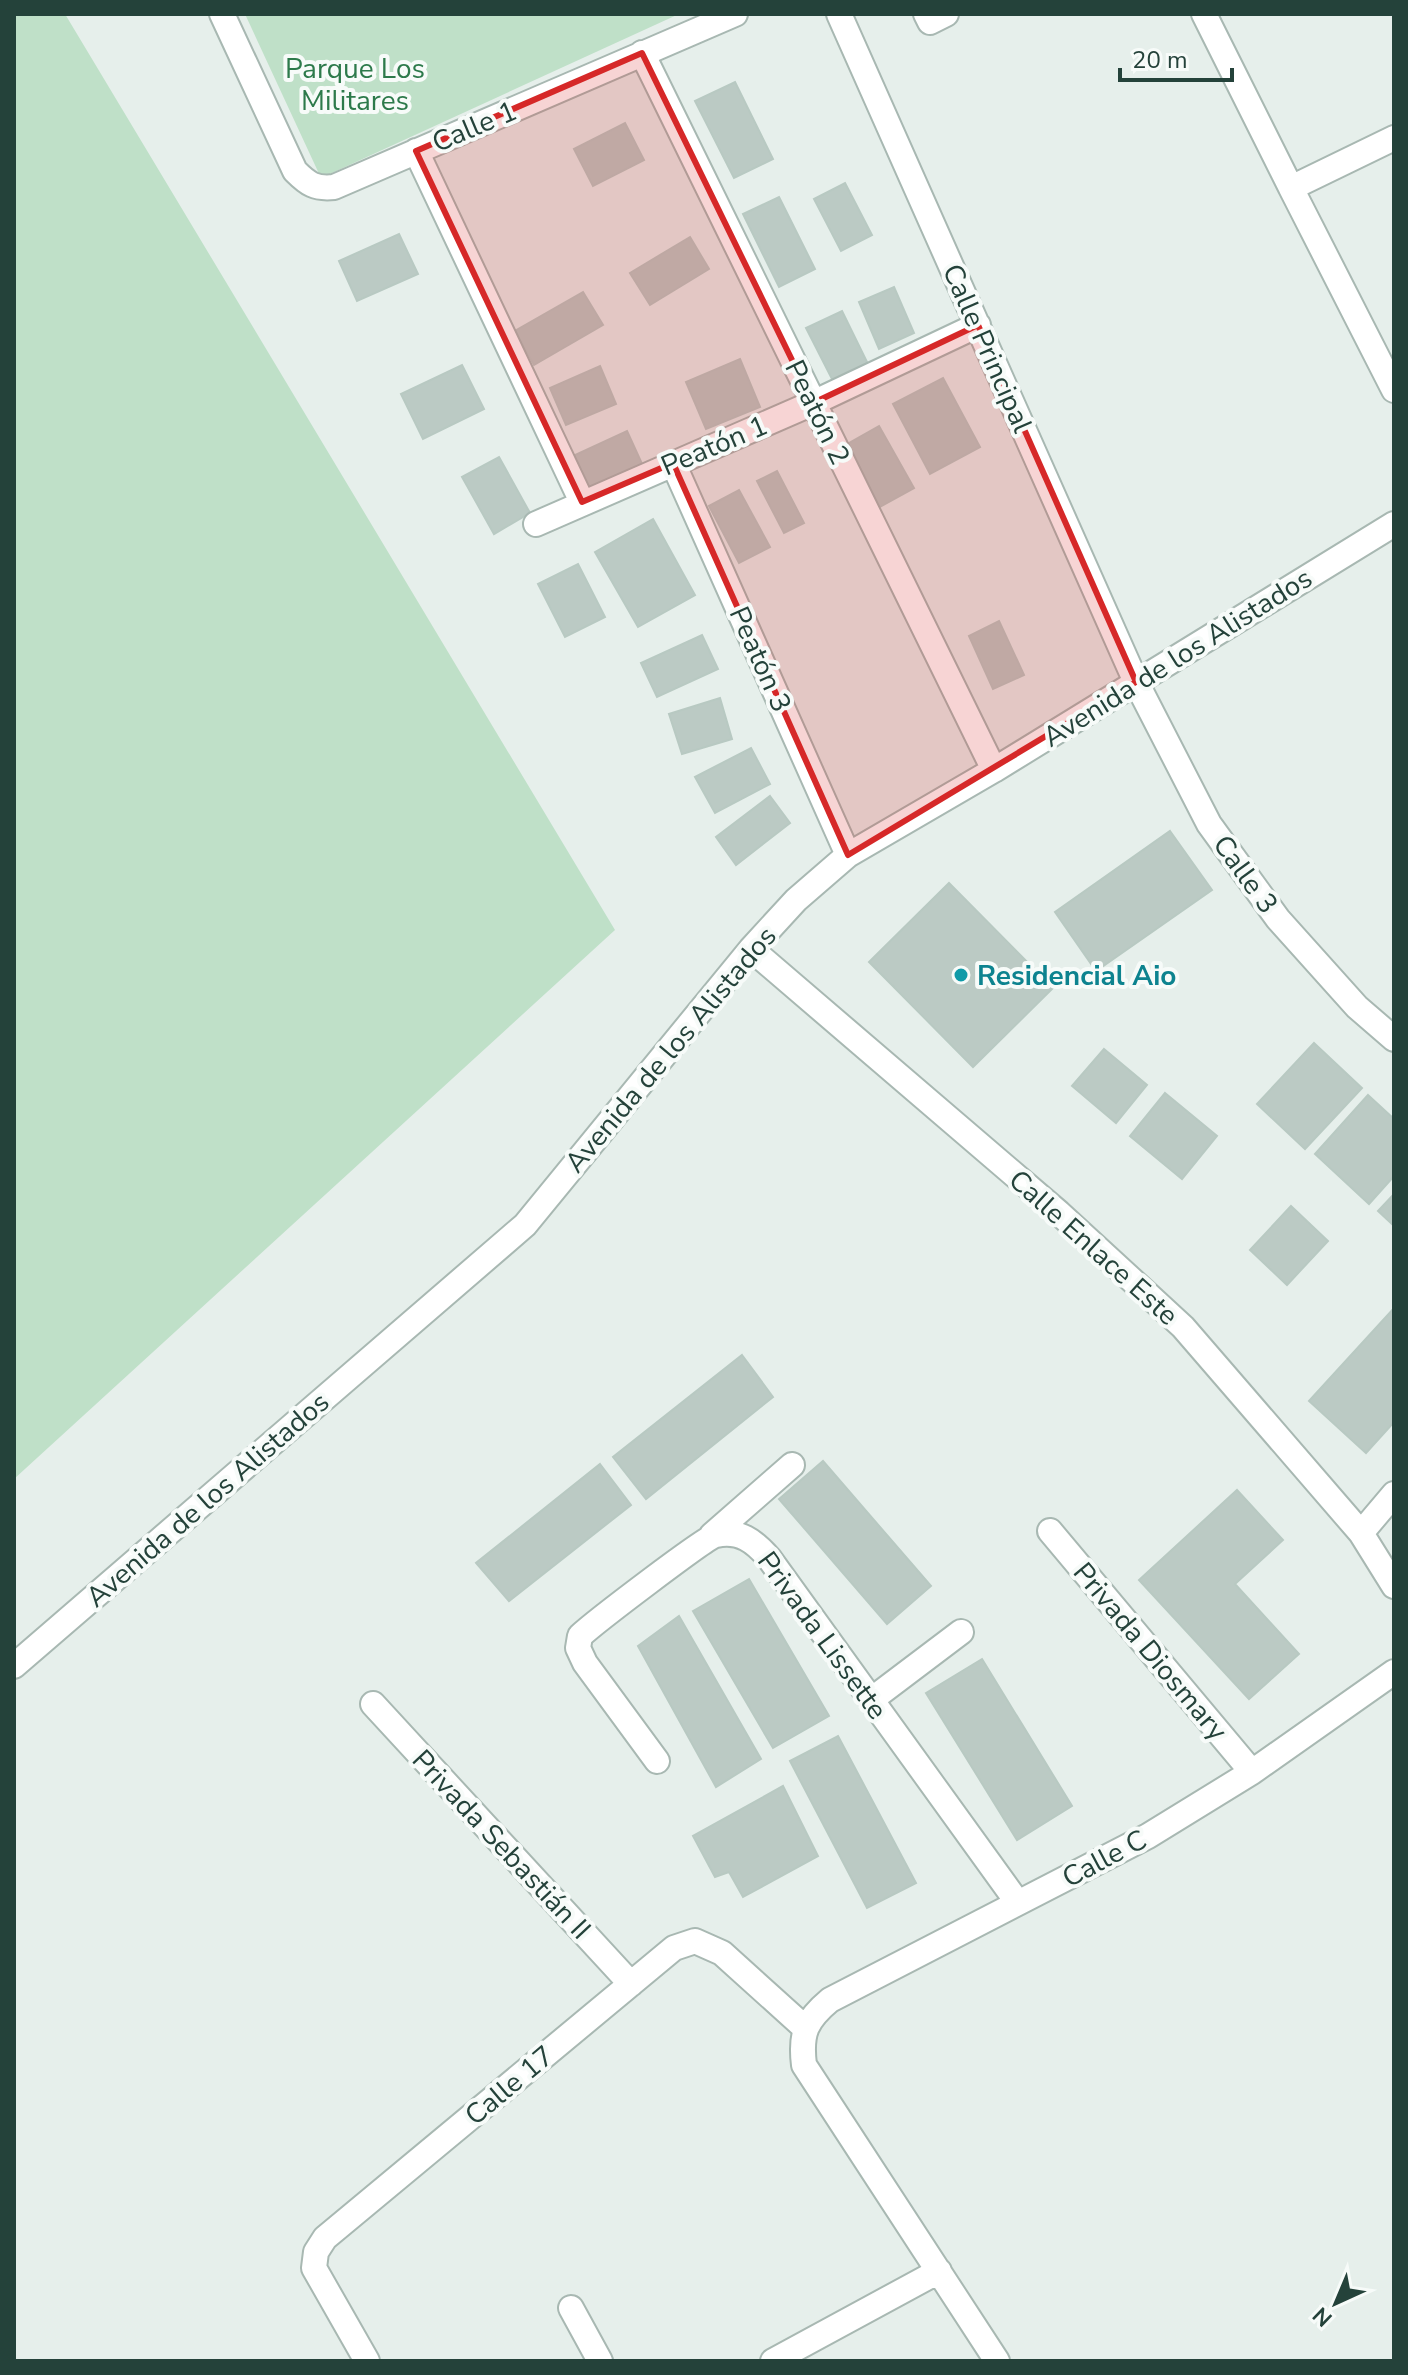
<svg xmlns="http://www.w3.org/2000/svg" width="1408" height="2375" font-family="'Nunito Sans',sans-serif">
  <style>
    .green { fill: #bfe0c8 }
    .building { fill: #bbcac4; stroke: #b8c9c2; stroke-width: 2 }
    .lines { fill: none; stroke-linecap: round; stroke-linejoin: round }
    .minor-casing { stroke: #a8b8b2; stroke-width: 28 }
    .minor { stroke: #fff; stroke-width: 24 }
    .marked { fill: #d62828; fill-opacity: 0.2; stroke: #d62828; stroke-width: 6; stroke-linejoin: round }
    .culture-dot { fill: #0f9aa8; stroke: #f7fbf9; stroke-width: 3 }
    .labels { text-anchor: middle; stroke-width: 8; stroke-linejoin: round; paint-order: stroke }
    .park-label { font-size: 28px; fill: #2d7a4b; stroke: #f7fbf9 }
    .street-label { font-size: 28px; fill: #24423a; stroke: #f7fbf9 }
    .culture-label { font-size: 28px; font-weight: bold; fill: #0d838f; stroke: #f7fbf9; text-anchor: start }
  </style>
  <rect width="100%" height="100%" fill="#e6efeb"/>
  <path class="green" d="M14,14H65L615,930L14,1479Z
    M245,14H679L321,178Z"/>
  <path class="building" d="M735,82L773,159L734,178L695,101Z
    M625,123L644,160L593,186L574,149Z
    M845,183L872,235L841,251L814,199Z
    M779,197L815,269L779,287L743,214Z
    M399,234L418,274L357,301L339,261Z
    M690,237L709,269L650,305L630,273Z
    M894,287L914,333L879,349L859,302Z
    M583,292L603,325L534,365L515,331Z
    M842,311L868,364L833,381L806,328Z
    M740,359L760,407L706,429L686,382Z
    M462,365L484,409L423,439L401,394Z
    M600,366L616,404L566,425L550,388Z
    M943,378L980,447L930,474L893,404Z
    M879,426L914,488L878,508L844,446Z
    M627,431L643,466L589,492L573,456Z
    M499,457L530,513L494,534L462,477Z
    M777,471L804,523L784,533L757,481Z
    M739,490L770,547L739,563L709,506Z
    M653,519L695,595L638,627L595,552Z
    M578,564L605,617L565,637L538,584Z
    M999,621L1024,675L993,689L969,636Z
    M702,635L718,669L657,697L641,663Z
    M720,698L732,739L682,754L669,714Z
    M751,748L770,784L715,813L695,777Z
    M770,796L790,823L736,865L716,837Z
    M1170,831L1212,890L1096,971L1055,912Z
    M949,883L1053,988L973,1067L869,962Z
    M1314,1043L1362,1088L1305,1149L1257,1104Z
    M1104,1049L1147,1085L1116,1123L1072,1086Z
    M1165,1093L1217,1136L1182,1179L1130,1136Z
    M1368,1095L1394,1119V1176L1369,1204L1315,1154Z
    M1394,1194V1226L1378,1211Z
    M1291,1206L1328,1241L1287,1285L1250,1250Z
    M1394,1308V1422L1366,1453L1309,1401Z
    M742,1355L773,1397L646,1499L613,1457Z
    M823,1461L931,1586L887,1624L779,1499Z
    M600,1464L631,1505L509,1601L476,1563Z
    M1237,1490L1283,1540L1235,1584L1299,1654L1249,1699L1139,1580Z
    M749,1579L829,1716L773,1748L693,1611Z
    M679,1616L761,1759L716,1787L638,1646Z
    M982,1659L1072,1806L1017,1840L926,1693Z
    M838,1736L916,1883L867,1908L790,1761Z
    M783,1786L818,1856L743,1897L729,1872L715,1877L693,1836Z"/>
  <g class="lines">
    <g class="minor-casing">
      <path id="minor" d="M222,14L295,171C308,184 315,189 334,187L735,14
        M839,14L1136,682L1209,824L1278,919L1357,1007L1394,1039
        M926,14L930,22L946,14
        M1204,14L1291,188L1394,138
        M642,53L994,770
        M416,151L582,502
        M1291,188L1394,390
        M673,463L848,855
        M536,524L813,403L978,325
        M751,949L1059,1213L1183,1327L1361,1533L1394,1586
        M1050,1531L1252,1772
        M1361,1533L1394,1494
        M712,1535L792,1465
        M14,1666L525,1225L751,949L796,900L848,855L994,770L1394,524
        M871,1700L961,1632
        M373,1704L631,1984
        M657,1761L585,1663L578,1648L580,1636C595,1622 705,1538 716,1535C740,1530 754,1541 769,1558L1018,1903
        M571,2308L600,2361
        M367,2361L314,2268L316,2252L325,2238L674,1948L695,1941L722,1953L805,2028
        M773,2361L939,2271
        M997,2361L804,2065C800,2033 806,2020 830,2000L1148,1836L1252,1772L1394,1672"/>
    </g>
    <use href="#minor" class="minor"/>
  </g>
  <path class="marked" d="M642,53L813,403L978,325L1136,682L848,855L673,463L582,502L416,151Z"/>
  <circle class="culture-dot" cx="961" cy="975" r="8"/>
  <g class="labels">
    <g class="park-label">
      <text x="355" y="78">Parque Los<tspan x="355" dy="32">Militares</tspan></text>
    </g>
    <g class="street-label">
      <text transform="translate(474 126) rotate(-23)" y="10">Calle 1</text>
      <text transform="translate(988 348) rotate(66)" y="10">Calle Principal</text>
      <text transform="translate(818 412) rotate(64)" y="10">Peatón 2</text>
      <text transform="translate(714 445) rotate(-23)" y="10">Peatón 1</text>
      <text transform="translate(1177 657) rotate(-32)" y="10">Avenida de los Alistados</text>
      <text transform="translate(761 659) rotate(66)" y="10">Peatón 3</text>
      <text transform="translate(1246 874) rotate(54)" y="10">Calle 3</text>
      <text transform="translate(670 1049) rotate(-50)" y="10">Avenida de los Alistados</text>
      <text transform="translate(1094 1247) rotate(42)" y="10">Calle Enlace Este</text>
      <text transform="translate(207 1499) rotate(-41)" y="10">Avenida de los Alistados</text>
      <text transform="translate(823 1635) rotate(54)" y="10">Privada Lissette</text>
      <text transform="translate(1151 1651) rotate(50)" y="10">Privada Diosmary</text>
      <text transform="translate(502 1844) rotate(47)" y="10">Privada Sebastián II</text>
      <text transform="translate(1104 1858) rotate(-28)" y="10">Calle C</text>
      <text transform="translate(509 2085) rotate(-40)" y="10">Calle 17</text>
    </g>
    <g class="culture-label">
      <text x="977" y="985">Residencial Aio</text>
    </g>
  </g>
  <rect width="1408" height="2375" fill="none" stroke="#24423a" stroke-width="32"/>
  <g transform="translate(1336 2303) rotate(224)" stroke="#f7fbf9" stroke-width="6" paint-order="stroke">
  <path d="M0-6L14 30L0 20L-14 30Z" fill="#24423a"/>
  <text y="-12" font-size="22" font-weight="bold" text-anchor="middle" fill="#24423a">N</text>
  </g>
  <path d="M1120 68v12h112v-12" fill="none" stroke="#24423a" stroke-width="4"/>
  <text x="1132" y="68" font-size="24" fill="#24423a" stroke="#f7fbf9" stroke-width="6" paint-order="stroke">20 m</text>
</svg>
